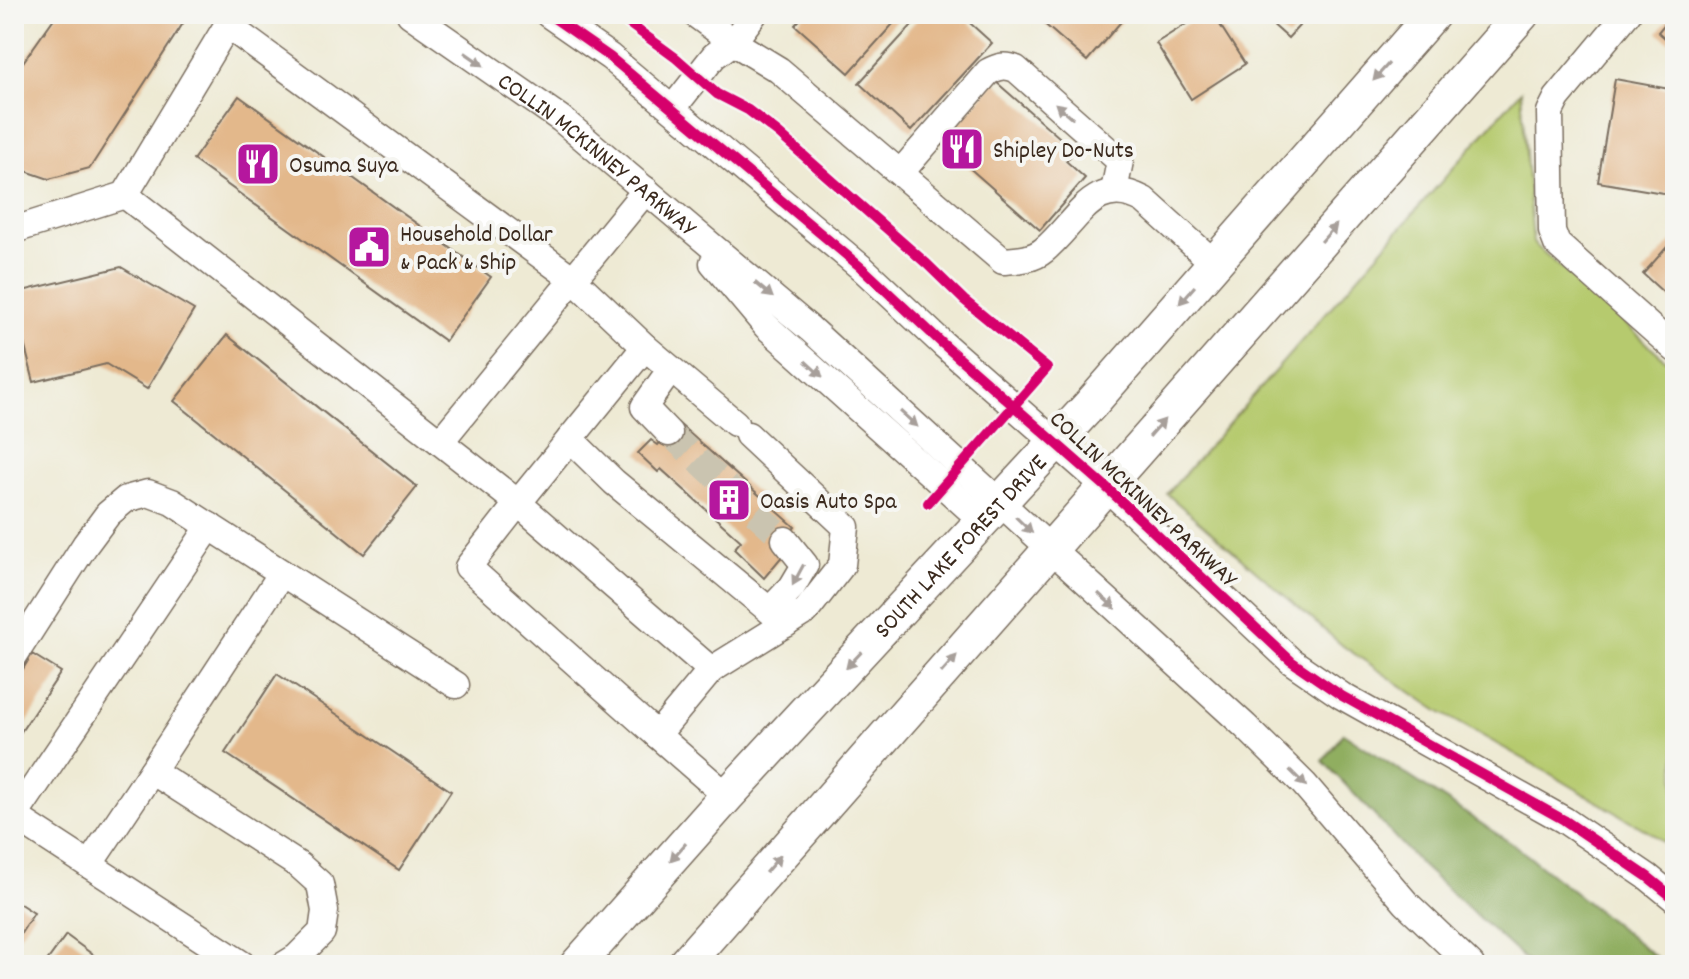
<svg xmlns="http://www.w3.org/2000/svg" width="1689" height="979" font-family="Dekko,sans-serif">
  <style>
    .green { fill: #b6ca6e; stroke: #787a46; stroke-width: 2 }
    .forest { fill: #90ae61; stroke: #666c40; stroke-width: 2 }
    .building { fill: #e3b88b }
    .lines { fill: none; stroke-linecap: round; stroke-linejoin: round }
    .minor-tunnel { stroke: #cac4b0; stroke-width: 26; stroke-dasharray: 26 13; stroke-linecap: butt }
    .minor-casing { stroke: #7a6d5e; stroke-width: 29 }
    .major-casing { stroke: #7a6d5e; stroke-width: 37 }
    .minor { stroke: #fff; stroke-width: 26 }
    .major { stroke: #fff; stroke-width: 34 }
    .cycleway-casing { stroke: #f6f6f2; stroke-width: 15 }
    .cycleway { stroke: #d6006c; stroke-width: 10 }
    .oneway { fill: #a79f9a }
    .labels { text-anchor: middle; stroke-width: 8; stroke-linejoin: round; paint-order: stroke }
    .poi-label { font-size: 24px; fill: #3b2a1e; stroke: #f6f6f2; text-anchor: start }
    .street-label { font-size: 24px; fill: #3b2a1e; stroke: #f6f6f2 }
  </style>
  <rect width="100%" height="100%" fill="#f6f6f2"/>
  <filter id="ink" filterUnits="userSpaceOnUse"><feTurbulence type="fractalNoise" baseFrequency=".0125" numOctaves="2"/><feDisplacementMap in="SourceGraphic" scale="16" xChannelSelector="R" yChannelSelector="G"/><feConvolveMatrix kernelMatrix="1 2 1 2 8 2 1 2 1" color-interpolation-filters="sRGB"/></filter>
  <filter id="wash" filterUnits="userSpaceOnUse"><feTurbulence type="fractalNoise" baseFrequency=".006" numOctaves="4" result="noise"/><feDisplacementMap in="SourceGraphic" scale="32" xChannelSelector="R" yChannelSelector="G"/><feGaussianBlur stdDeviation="1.8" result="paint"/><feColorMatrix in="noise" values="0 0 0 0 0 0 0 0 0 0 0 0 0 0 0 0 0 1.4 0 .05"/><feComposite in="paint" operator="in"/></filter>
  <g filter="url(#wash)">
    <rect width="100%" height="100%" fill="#eeead4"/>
    <path class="green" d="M1521,91L1533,243L1675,368V851L1654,835L1547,772L1440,712L1343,646L1167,494Z"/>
    <path class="forest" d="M1343,733L1517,847L1666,965H1531L1422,866L1323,761Z"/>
    <g id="blocks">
      <path class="building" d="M57,14H189L90,168L49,179L14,167V75Z
        M805,14H902L849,73L795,25Z
        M922,14H960L992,43L911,131L859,83Z
        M1033,14H1123L1126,16L1087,61Z
        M1202,14H1213L1245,64L1191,99L1156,43Z
        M1261,14H1310L1288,38Z
        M1673,14H1675V47L1658,32Z
        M1615,79L1675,90V195L1598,182Z
        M995,81L1075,151L1066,161L1085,178L1040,230L941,143Z
        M239,96L491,277L445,341L193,160Z
        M1675,238V303L1643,274Z
        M121,267L194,310L147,389L106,364L34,382L14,304V293Z
        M227,335L417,487L364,554L174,401Z
        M678,423L795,527L777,549L784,554L764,578L734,549L741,541L661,469L658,472L638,453L651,440L658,445Z
        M32,654L61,672L14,742V684Z
        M277,674L451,791L399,870L225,753Z
        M14,900L34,913L14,944Z
        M66,935L107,965H44Z"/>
    </g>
  </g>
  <g filter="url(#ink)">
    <use href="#blocks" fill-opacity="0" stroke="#7a6d5e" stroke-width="2"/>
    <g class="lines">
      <path class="minor-tunnel" d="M669,433L785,540"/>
      <g class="minor-casing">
        <g id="minor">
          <path id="s1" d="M410,14L561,119L810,329L1245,726L1304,784L1406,903L1471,965"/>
          <path d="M548,14L610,57L863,269L943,344L1105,486L1291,661L1342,696L1564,820L1648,877L1675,899"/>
          <path d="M695,14L733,42L754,14"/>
          <path d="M1627,14L1557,98L1550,112L1552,231L1557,244L1675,349"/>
          <path d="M227,25L573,279L645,347L518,503L711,670L657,735L727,796"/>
          <path d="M673,108L714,56L733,42L779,70L1003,261C1017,260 1032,260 1044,250C1077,223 1094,173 1144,200L1214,263"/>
          <path d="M901,172L988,72C999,66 1005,65 1016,69L1120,161L1114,191"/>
          <path d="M125,195L518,503L468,567L657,735"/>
          <path d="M14,230L125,195L234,14"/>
          <path d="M713,263L766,326L983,521"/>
          <path d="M645,347L735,423"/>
          <path d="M669,433L644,407L671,369"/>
          <path d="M570,439L614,482L786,624"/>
          <path d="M440,442L646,190"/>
          <path d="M770,610L792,587L805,565L785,540"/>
          <path d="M14,656L85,545L108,514L126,499L148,493L172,502L282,573"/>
          <path d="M711,670L806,611L842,565L846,527L748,435"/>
          <path d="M152,771L282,573L456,685"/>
          <path d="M14,816L243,965"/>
          <path d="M14,817L210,526"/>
          <path d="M89,865L152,771L300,866L320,884L325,911L322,932L297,957L284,965"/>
        </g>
      </g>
      <g class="major-casing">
        <g id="major">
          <path id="s2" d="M577,965L727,796L1091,404L1433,14"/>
          <path d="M684,965L1522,14"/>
        </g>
      </g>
      <use href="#minor" class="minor"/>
      <use href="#major" class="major"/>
      <g class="cycleway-casing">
        <path id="cycleway" d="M548,14L610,57L863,269L943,344L1105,486L1291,661L1342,696L1564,820L1648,877L1675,899
          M616,14L676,58L717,94L748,110L778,133L927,264L964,300L1047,368L928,503"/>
      </g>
      <use href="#cycleway" class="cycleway"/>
    </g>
    <defs><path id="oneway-solid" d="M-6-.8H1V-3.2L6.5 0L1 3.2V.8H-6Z" transform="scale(2)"/></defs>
    <g class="oneway">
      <use href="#oneway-solid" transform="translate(474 59) rotate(35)"/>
      <use href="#oneway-solid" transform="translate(1381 72) rotate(132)"/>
      <use href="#oneway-solid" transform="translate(1064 111) rotate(-139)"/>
      <use href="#oneway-solid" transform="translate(1329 233) rotate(-49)"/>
      <use href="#oneway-solid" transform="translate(764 290) rotate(40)"/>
      <use href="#oneway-solid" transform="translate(1187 295) rotate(131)"/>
      <use href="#oneway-solid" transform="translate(814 369) rotate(42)"/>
      <use href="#oneway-solid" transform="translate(909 419) rotate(42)"/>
      <use href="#oneway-solid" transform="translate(1157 428) rotate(-49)"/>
      <use href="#oneway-solid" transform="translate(1024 525) rotate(44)"/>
      <use href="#oneway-solid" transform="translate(798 575) rotate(118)"/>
      <use href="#oneway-solid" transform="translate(1107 601) rotate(42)"/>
      <use href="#oneway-solid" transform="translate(854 660) rotate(133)"/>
      <use href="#oneway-solid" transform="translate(949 664) rotate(-48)"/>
      <use href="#oneway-solid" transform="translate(1298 778) rotate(45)"/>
      <use href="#oneway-solid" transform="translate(678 852) rotate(132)"/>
      <use href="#oneway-solid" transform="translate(773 864) rotate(-49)"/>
    </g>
  </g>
  <defs>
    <g id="restaurant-square" transform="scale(2.3)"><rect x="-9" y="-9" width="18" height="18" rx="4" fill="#b5179e" stroke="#f6f6f2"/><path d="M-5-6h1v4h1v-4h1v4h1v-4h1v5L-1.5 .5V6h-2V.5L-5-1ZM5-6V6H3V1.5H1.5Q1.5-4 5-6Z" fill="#fff"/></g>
    <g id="civic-square" transform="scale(2.3)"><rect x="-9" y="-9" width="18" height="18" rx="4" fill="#b5179e" stroke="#f6f6f2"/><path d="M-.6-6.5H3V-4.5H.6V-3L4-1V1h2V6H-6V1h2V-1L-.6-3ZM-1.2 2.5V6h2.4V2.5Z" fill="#fff"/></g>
    <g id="building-square" transform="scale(2.3)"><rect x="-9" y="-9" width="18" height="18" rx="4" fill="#b5179e" stroke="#f6f6f2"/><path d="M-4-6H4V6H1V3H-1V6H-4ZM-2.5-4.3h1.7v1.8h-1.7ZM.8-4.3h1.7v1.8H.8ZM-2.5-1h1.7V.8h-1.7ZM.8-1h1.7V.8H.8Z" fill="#fff"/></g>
  </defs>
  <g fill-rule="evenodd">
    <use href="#restaurant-square" x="962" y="149"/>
    <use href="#restaurant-square" x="258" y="164"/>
    <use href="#civic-square" x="369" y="247"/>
    <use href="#building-square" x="729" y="500"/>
  </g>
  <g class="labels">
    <g class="poi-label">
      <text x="993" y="157">Shipley Do-Nuts</text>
      <text x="289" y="172">Osuma Suya</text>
      <text x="400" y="241">Household Dollar<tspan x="400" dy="28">&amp; Pack &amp; Ship</tspan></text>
      <text x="760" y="508">Oasis Auto Spa</text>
    </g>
    <g class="street-label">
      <text dy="8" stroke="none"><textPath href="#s1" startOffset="234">COLLIN MCKINNEY PARKWAY</textPath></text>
      <text transform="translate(1144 498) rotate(43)" y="8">COLLIN MCKINNEY PARKWAY</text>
      <text dy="8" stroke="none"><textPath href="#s2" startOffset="568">SOUTH LAKE FOREST DRIVE</textPath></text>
    </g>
  </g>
  <rect width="1689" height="979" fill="none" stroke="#f6f6f2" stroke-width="48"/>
</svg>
